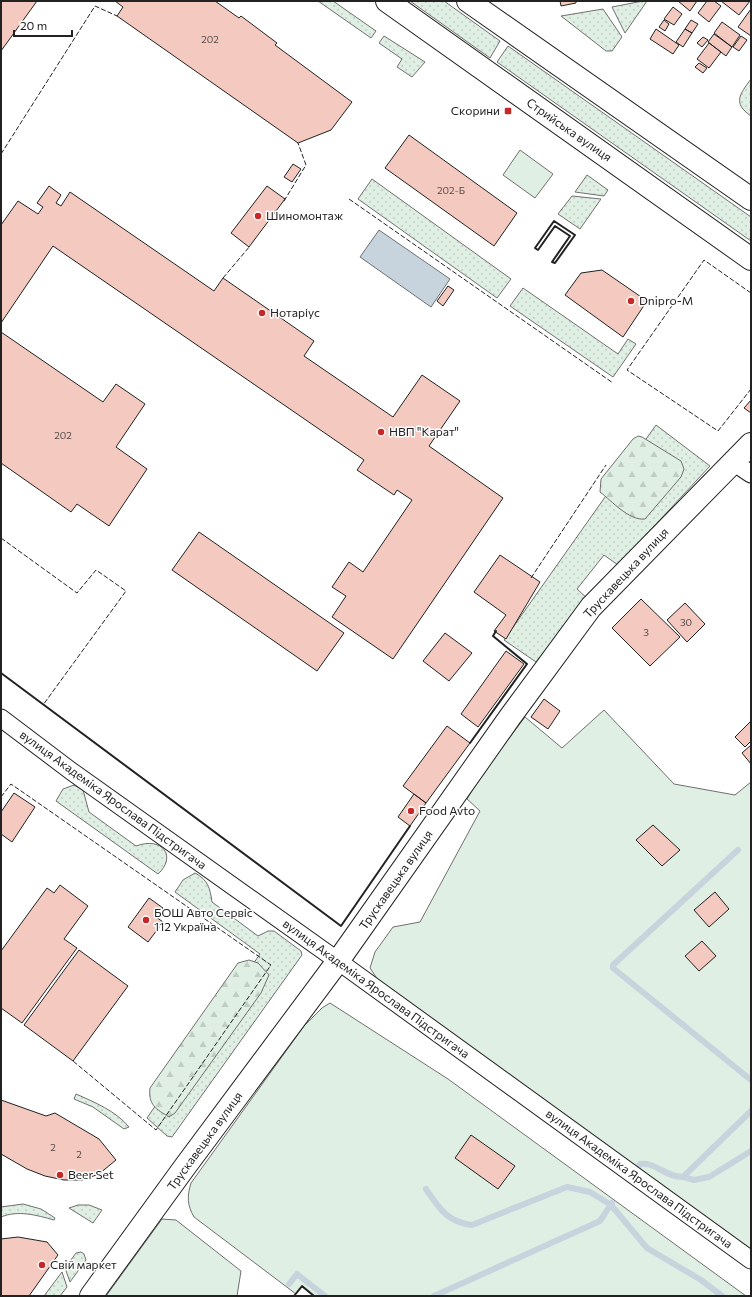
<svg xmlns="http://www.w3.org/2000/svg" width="752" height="1297" font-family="Commissioner,sans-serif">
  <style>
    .grass { fill: url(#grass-dots); stroke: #6f6f6f }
    .forest { fill: url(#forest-firs); stroke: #6f6f6f }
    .green { fill: #e0efe3; stroke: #6f6f6f }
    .water { fill: #c7d3dd; stroke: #6f6f6f }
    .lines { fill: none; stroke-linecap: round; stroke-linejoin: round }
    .stream { stroke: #c7d3dd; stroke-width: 6 }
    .building { fill: #f3c9c0; stroke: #222 }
    .street-casing { stroke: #222; stroke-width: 19 }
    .secondary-casing { stroke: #222; stroke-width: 24 }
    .primary-casing { stroke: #222; stroke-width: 24 }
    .street { stroke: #fff; stroke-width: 17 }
    .secondary { stroke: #fff; stroke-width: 22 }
    .primary { stroke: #fff; stroke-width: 22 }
    .fence { stroke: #222; stroke-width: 1; stroke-dasharray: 5 2; stroke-linecap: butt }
    .wall { stroke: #222; stroke-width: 2 }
    .poi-dot { fill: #c62828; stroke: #fff; stroke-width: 1.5 }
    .labels { text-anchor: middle; stroke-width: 3; stroke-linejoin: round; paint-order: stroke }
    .number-label { font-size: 10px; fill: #564c4a }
    .poi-label { font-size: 12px; fill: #222; stroke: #fff; text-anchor: start }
    .street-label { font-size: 12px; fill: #222; stroke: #fff }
  </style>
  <defs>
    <pattern id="grass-dots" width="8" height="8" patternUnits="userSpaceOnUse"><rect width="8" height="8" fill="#e0efe3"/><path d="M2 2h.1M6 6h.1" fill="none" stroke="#c0cdc2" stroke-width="1.8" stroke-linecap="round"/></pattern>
    <pattern id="forest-firs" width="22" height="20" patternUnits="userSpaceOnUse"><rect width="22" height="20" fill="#e0efe3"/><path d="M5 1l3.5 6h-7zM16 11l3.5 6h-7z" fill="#c0cdc2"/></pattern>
  </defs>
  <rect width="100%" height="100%" fill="#fff"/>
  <path class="grass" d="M318,1H333L376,31L371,38Z
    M410,1H444L500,41L490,58Z
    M643,1H647L625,33L612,7Z
    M603,9L622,37L612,51H606L561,16Z
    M384,36L425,62L412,77L397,67L402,59L379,43Z
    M508,46L751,217V241L497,62Z
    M751,79V116C732,103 740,94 751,79Z
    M587,175L608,190L604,196L575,192Z
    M372,179L511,279L497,298L358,199Z
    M572,196L601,199L580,229L558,214Z
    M523,288L618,354L628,339L636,344L613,377L510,306Z
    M656,425L710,466L618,565L604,555L577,589L589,600L536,662L504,640Z
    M74,785L83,790L89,812L136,846C163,836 177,857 158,874L56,801L63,789Z
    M195,873C208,880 210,888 212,902L258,936L268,931H274L301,951L302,955L172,1137L167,1136L147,1118L260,954L175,892L183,880Z
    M76,1094C94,1102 116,1111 129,1127L124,1129L93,1107L74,1099Z
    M23,1204L41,1209L55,1218L54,1220C36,1215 18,1210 1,1217V1207Z
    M78,1205H89L102,1210L93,1223L69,1208Z
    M81,1252L84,1254L86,1260L70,1282L65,1268L76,1253Z
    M62,1272L67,1287L60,1296H44Z"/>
  <path class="forest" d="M638,436L642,437L681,461L684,469L681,477L645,519C629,521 612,501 600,492L601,479L633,439Z
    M249,960L258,963L269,975L261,993L175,1113L169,1117C156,1109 148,1105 150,1088L238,963Z"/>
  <path class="green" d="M520,150L553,174L535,198L503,175Z
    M604,710L674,784L735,795L751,782V1252L378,980L370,968L375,952L393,927L420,922L480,811L467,799L481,775L525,717L562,748Z
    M330,1003L448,1079L746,1296H314L302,1287L296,1294L194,1217C187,1205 187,1196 191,1183L304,1026L322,1008Z
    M162,1219L176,1220L241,1271L237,1296H106Z"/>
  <path class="water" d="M379,230L450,279L431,307L360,257Z"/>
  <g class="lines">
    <path class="stream" d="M738,850L613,965V968L751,1080
      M638,1167L640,1164C654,1161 667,1178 683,1177L751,1111
      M683,1177L694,1180L709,1177L751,1151
      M426,1189C439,1208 447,1222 472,1225L567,1187L590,1192L611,1205L647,1248L701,1280L722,1296
      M289,1284L297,1274L325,1296
      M434,1296L600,1221L612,1203"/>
  </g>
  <path class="building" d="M1,1H37L1,51Z
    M115,1H215L239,18L241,16L277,43L275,45L352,102L331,130L298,143L117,16L123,7Z
    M560,1H576V3L561,6Z
    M678,1H697L690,11Z
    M707,1H714L721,6L709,22L698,13Z
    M721,1H750L739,15Z
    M673,7L682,14L674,25L664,19Z
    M751,9V36L738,27Z
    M664,20L669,24L665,31L659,27Z
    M691,20L698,24L692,33L685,29Z
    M722,22L740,35L732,47L714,33Z
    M656,29L679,45L673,54L650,39Z
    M685,29L692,33L683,47L676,42Z
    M714,34L732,47L726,56L708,42Z
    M741,36L747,40L739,51L733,47Z
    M703,37L708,40L702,47L697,43Z
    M709,43L721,52L709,68L697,59Z
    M699,63L707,68L703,73L695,67Z
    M409,135L517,213L494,246L385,168Z
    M293,164L301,169L292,182L284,177Z
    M49,186L61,195L56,203L61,206L70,192L214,291L223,278L314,341L304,356L393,417L422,375L460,401L429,446L503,498L393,659L332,617L346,596L332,587L349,562L363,572L412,500L397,490L394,495L357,470L364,460L53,246L1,323V225L18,201L38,214L43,207L37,203Z
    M267,186L285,199L249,247L231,233Z
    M602,270L647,301L623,337L565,295L581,273Z
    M448,286L454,290L443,306L437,301Z
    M1,332L103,402L116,384L145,404L116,447L147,469L109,526L77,504L71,512L1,463Z
    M751,400V413L744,408Z
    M199,532L344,633L317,671L172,570Z
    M500,555L540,582L506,639L494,631L506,615L474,592Z
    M641,599L680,637L650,666L612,628Z
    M685,603L705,624L687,642L667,620Z
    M445,633L472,653L449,681L423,661Z
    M506,651L524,664L478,727L461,714Z
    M544,699L560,711L548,729L531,717Z
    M751,721V741L745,747L735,737Z
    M447,726L470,743L426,803L403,786Z
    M751,745V764L742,753Z
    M14,793L35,807L12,842L1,834V812Z
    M414,794L426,803L410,826L398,817Z
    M653,825L680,850L662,866L636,840Z
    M60,885L88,906L64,939L77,948L22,1023L1,1008V951L47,888L54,893Z
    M715,892L729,909L709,927L694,910Z
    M149,898L163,908L156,917L163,922L148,942L128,927Z
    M702,941L716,956L699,971L685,956Z
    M79,950L128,986L73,1061L24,1025Z
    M1,1100L46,1116L55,1113L99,1139L116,1160L99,1174L82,1180H64L45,1176L27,1169L1,1154Z
    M471,1135L515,1166L498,1189L455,1158Z
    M18,1237L47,1242L58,1255L29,1296H1V1239Z"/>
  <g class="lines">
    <g class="street-casing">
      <path id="street" d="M733,462L751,474
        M1,718L71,771L338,961L751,1260"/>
    </g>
    <g class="secondary-casing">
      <path id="secondary" d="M91,1296L184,1168L338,961L510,717L591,607L751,444"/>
    </g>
    <g class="primary-casing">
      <path id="primary" d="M387,1L751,259
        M468,1L751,199"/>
    </g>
    <use href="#street" class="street"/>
    <use href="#secondary" class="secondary"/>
    <use href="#primary" class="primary"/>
    <path class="fence" d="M1,154L95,6L117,16
      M349,199L613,383
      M284,201L306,165L298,143
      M223,278L250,246
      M751,293L704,260L627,370L718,431L751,389
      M1,538L77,593L96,570L126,591L43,705
      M531,578L606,465
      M1,797L11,784L271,965L156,1130L73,1061"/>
    <path class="wall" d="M554,221L575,235L555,263L552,262L570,236L555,226L538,250L535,248Z
      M1,673L341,926L410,826
      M470,743L527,664L493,636L496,631
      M294,1296L302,1286L314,1296"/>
  </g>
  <g class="poi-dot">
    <rect x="504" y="107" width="8" height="8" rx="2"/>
    <circle cx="258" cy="216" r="4"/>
    <circle cx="631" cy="301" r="4"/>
    <circle cx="262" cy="313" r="4"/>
    <circle cx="381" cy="432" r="4"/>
    <circle cx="411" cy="811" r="4"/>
    <circle cx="146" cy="920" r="4"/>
    <circle cx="60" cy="1175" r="4"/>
    <circle cx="42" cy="1265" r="4"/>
  </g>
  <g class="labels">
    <g class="number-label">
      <text x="210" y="43">202</text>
      <text x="451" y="194">202-Б</text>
      <text x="63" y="439">202</text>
      <text x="686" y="626">30</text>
      <text x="646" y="636">3</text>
      <text x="53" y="1151">2</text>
      <text x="79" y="1158">2</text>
    </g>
    <g class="poi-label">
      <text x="500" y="115" text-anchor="end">Скорини</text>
      <text x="266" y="220">Шиномонтаж</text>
      <text x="639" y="305">Dnipro-M</text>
      <text x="270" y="317">Нотаріус</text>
      <text x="389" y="436">НВП "Карат"</text>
      <text x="419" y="815">Food Avto</text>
      <text x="154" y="917">БОШ Авто Сервіс<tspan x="154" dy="14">112 Україна</tspan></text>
      <text x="68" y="1179">Beer Set</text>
      <text x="50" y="1269">Свiй маркет</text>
    </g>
    <g class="street-label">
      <text transform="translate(569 130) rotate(35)" y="4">Стрийська вулиця</text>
      <text transform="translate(626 573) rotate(-47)" y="4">Трускавецька вулиця</text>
      <text transform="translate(113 800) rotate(36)" y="4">вулиця Академіка Ярослава Підстригача</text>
      <text transform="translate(396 880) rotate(-55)" y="4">Трускавецька вулиця</text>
      <text transform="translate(376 989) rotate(36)" y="4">вулиця Академіка Ярослава Підстригача</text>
      <text transform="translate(205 1141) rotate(-54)" y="4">Трускавецька вулиця</text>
      <text transform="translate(639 1179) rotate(36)" y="4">вулиця Академіка Ярослава Підстригача</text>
    </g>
  </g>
  <rect width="752" height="1297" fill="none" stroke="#222222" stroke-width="4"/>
  <path d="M14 30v6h58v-6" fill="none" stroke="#222222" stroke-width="2"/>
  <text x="20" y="30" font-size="12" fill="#222222" stroke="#ffffff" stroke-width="3" paint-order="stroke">20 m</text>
</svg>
